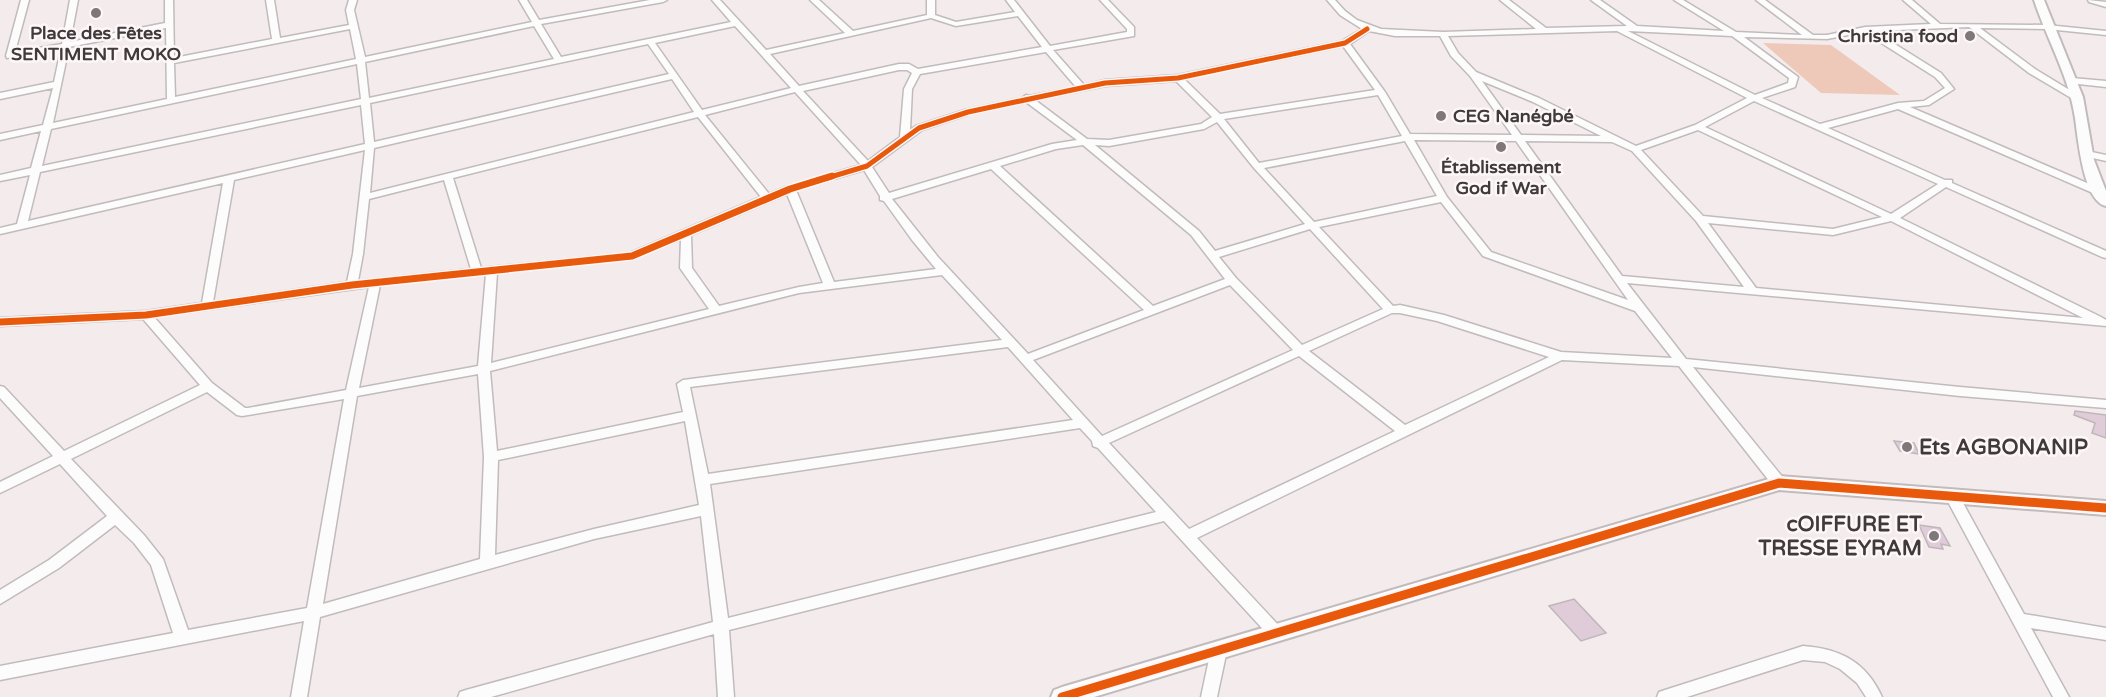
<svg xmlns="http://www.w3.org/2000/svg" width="2106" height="697" font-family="'Varela Round',sans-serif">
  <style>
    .green { fill: #eec9b9 }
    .building { fill: #e0cbd8; stroke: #beb7ba; stroke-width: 1.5 }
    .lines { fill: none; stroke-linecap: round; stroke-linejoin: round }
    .street-casing { stroke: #c1bbbc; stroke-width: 3 }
    .secondary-casing { stroke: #c1bbbc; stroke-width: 4 }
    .street { fill: #fdfcfc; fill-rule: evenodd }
    .secondary { fill: #fdfcfc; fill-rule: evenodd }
    .cycleway-far2-casing { stroke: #fef7f9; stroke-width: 8 }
    .cycleway-far1-casing { stroke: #fef7f9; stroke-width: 10 }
    .cycleway-casing { stroke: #fef7f9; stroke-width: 13 }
    .cycleway-far2 { stroke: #e8590c; stroke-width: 5 }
    .cycleway-far1 { stroke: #e8590c; stroke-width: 7 }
    .cycleway { stroke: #e8590c; stroke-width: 9 }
    .poi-dot { fill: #7f7879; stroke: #fef7f9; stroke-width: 2 }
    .labels { text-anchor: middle; stroke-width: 5; stroke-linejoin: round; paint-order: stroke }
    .far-poi-label { font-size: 18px; font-weight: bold; fill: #403a3b; stroke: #fef7f9 }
    .poi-label { font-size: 21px; font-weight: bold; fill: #403a3b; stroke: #fef7f9; text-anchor: start }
  </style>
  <rect width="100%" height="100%" fill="#f4ebed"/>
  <path class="green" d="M1763,43L1831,45L1900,95L1821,93Z"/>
  <path class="building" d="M2075,411L2106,415V438L2092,433L2095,423L2074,415Z
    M1894,441L1914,443L1919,454L1900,451Z
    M1919,525L1940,528L1950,546L1941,544L1943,549L1929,547Z
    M1574,599L1606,633L1581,641L1549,606Z"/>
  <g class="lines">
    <g class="street-casing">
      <path id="street" d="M21,0H29L15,52L62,44L70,0H78L70,42L165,23V0H173L174,58L272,39L266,0H274L280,38L349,25L346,10L349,0H357L354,10L365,57L532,22L519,0H527L539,20L650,0H667L663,2L541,24L561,57L731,22L712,0H720L766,50L845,33L810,0H819L853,31L927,15V0H935V15L956,22L1015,12L1006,0H1014L1050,46L1127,32V29L1100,0H1108L1134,27V36L1053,50L1084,85L1105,80L1178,75L1342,41L1362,29L1340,15L1327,0H1335L1345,11L1357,20L1381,29L1443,32L1536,29L1500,0H1509L1546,28L1627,26L1591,0H1600L1637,26L1724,31L1674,0H1683L1736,32L1802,35L1756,0H1765L1813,35H1827L1865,27L1931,24L1903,0H1912L1940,24L2047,25L2106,31V35L2047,29L1980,28L2035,69L2081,97L2082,99L2078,102L2029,73L1969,27L1874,31L1941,73L1954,89L1929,105L1910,107L2101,189V193H2093L1898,109L1828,128L1945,180H1952V183L2106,251V258L2102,257L1946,187L1900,218L2101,317L2106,320V326L1627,283L1686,359L1960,387L2106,400V408L1960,396L1693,367L1784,479L1786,483L1784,487H1774L1679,366L1562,360L1197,538L1281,628L1284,633L1281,638L1276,639L1271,638L1164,521L729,630L734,697H718L714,634L491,697H458L460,692L466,690L713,622L701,516L594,539L320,617L307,697H291L304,621L0,680V666L173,633L151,565L134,543L115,525L59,568L0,604V590L49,560L107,516L60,464L0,493V482L53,456L0,398V386L4,387L64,451L200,385L143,319L0,326V318L146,311L202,303L223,183L0,234V228L17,224L30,175L0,181V175L31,168L41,131L0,140V134L43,125L53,88L0,99V93L54,82L61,49L7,58L6,56ZM1018,16L1042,47L918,69L909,64H899L799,86L770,54L931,18L956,26ZM534,26L554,59L369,98L365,62ZM735,26L791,88L702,110L655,43ZM166,28L167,99L53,123L69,47ZM350,29L356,59L175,97L174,63ZM1369,31L1395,36H1440L1451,56L1470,76L1512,135L1410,134L1385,92L1350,44ZM1617,31L1747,98L1695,125L1636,146L1539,98L1476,72L1458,53L1448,36ZM1628,31L1732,36L1789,78L1788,83L1755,95ZM1864,32L1935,77L1945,88L1924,101L1898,103L1820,124L1762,98L1795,87L1798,77L1744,37L1827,39ZM648,44L669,74L374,142L370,103ZM1343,46L1375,90L1220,114L1184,79ZM1046,52L1076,87L1029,96L1026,95L1022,98L965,110L916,126L910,130L912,89L920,74ZM357,64L361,99L42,166L51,129ZM899,70H907L912,73L904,89L900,137L868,161L803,91ZM672,79L694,112L370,193L374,148ZM1176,81L1212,117L1201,124L1109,140L1087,139L1035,100L1105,86ZM1482,81L1533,102L1601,136L1521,135ZM795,92L861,165L786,187L769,194L705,115ZM1378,95L1402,136L1259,163L1224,119ZM1754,101L1938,184L1891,214L1705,127ZM1026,102L1077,140L1052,144L889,193L872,167L922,130L970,114ZM361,105L365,144L28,221L40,172ZM698,117L761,197L630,253L481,268L453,178ZM1217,122L1254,168L1305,224L1215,251L1199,231L1095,145L1109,146L1204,129ZM1698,130L1882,217L1833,229L1703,216L1641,150ZM1414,140L1516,141L1628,300L1491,252L1447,197ZM1405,141L1437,196L1314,222L1264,168ZM1525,141L1612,142L1632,151L1696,221L1744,287L1622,276ZM1083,145L1191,235L1225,279L1153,306L1000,166L1056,149ZM365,150L353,254L347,282L213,302L234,180ZM991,169L1144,310L1028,354L938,257L892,199ZM864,170L880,196V200L884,201L912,240L936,269L834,282L796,190ZM444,180L471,269L358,281L363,254L369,199ZM787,194L823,283L799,287L719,306L692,268L691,235ZM1441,202L1483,256L1635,311L1672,358L1561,352L1444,315L1400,305L1393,306L1319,227ZM1891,221L2083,318L1756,288L1708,223L1833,235ZM1310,229L1383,309L1302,345L1236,278L1219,257ZM681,239L680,268L709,309L491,363L497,273L632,259ZM486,274L478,366L359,388L380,285ZM942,275L1002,340L683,380L677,384L683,412L497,451L490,371L799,293ZM1230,285L1293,350L1102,436L1033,360ZM369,287L346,390L248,408H245L212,383L154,317ZM1392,313H1400L1437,321L1549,357L1405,425L1309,351ZM1008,347L1073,420L708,474L690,387ZM1299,356L1395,431L1189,529L1109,443ZM478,374L484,457L480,559L323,604L357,396ZM207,392L237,415L242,416L344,399L307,608L188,630L163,559L144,535L71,459ZM685,421L699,505L594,529L495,555L498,460ZM1080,428L1092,441L1093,446L1098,448L1156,512L728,618L710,484Z
        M2088,0L2106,2V7L2089,2Z
        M2072,78L2106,81V87L2069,83L2068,81Z
        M2087,151L2106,155V161L2084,156L2082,154Z
        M1953,493L1958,494L2024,614L2106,628V640L2031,628L2069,697H2053L1946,498L1948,494Z
        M1219,643L1225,645L1227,650L1217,697H1201L1211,650L1213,645Z
        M1803,646C1841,649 1866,662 1882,697H1866L1857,683L1840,669L1825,662L1803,660L1687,697H1657L1659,692L1665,690Z"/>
    </g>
    <g class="secondary-casing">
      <path id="secondary" d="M2034,0H2044L2083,97L2094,160L2106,191V206C2083,201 2078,138 2075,118C2069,76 2047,40 2034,0Z
        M1779,476L2106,501V515L1779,490L1094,697H1051L1054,690L1062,687Z"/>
    </g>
    <use href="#street" class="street"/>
    <use href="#secondary" class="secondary"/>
    <g class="cycleway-far2-casing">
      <path id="cycleway-far2" d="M827,178L867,166L919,128L968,112L1105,83L1178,78L1345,43L1367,29"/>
    </g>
    <g class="cycleway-far1-casing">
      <path id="cycleway-far1" d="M0,322L146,315L352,285L632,256L790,189L832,176"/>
    </g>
    <g class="cycleway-casing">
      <path id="cycleway" d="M1062,697L1779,483L2106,508"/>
    </g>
    <use href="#cycleway-far2" class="cycleway-far2"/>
    <use href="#cycleway-far1" class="cycleway-far1"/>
    <use href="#cycleway" class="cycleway"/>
  </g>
  <g class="poi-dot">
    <circle cx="96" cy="13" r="6"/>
    <circle cx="1970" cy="36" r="6"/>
    <circle cx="1441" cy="116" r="6"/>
    <circle cx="1501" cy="147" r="6"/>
    <circle cx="1907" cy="447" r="6"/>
    <circle cx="1934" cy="536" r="6"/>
  </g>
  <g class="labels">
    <g class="far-poi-label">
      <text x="96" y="39">Place des Fêtes<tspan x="96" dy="21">SENTIMENT MOKO</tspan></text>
      <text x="1958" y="42" text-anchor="end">Christina food</text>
      <text x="1453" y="122" text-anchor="start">CEG Nanégbé</text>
      <text x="1501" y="173">Établissement<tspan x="1501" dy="21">God if War</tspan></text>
    </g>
    <g class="poi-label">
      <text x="1919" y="454">Ets AGBONANIP</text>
      <text x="1922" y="531" text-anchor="end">cOIFFURE ET<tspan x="1922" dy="24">TRESSE EYRAM</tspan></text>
    </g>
  </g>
</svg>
